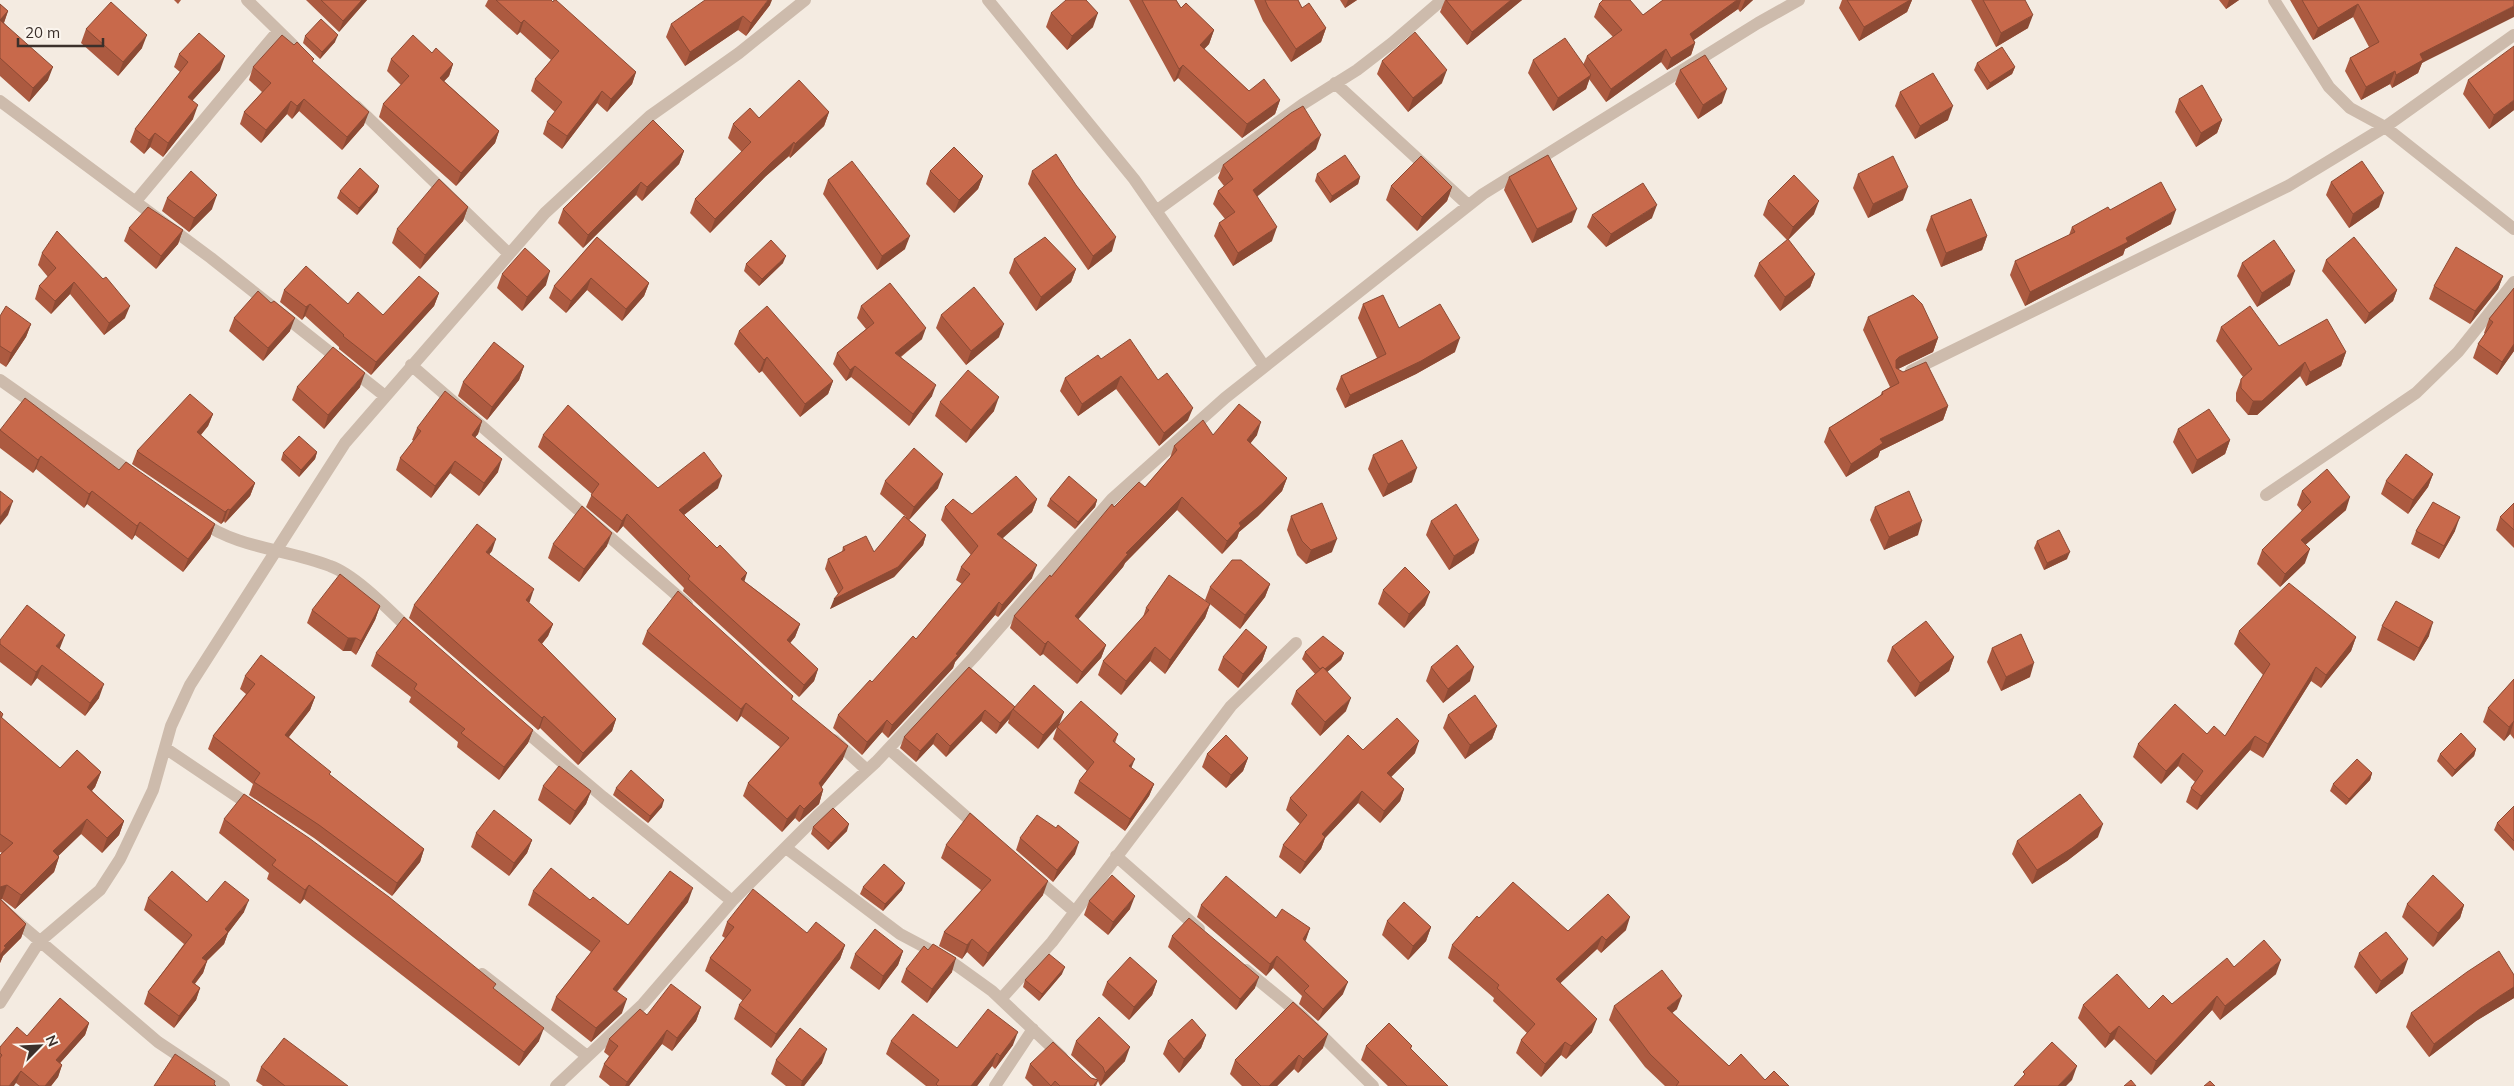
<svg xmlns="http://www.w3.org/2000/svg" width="2514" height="1086" font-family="Mulish,sans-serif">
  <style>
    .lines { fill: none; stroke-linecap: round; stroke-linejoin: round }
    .minor { stroke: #cdbbac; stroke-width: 12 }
    .wall { fill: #ac5a40 }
    .shaded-wall { fill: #8c4a34 }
    .building { fill: #c8694b; stroke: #8c4a34 }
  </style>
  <rect width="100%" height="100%" fill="#f4ebe1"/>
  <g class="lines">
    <path class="minor" d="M247,0L295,47
      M988,0L1134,179L1264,366
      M2274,0L2329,87L2350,108L2385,127L2514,229
      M1335,83L1468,205
      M0,101L211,258L385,396
      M356,106L509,254
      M136,201L278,31
      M1156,211L1303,104L1357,70L1392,43L1442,0
      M411,365L687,604
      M1911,371L2288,186L2385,127L2514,35
      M0,380L135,475
      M2266,495L2416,393L2458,352L2514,282
      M200,521C239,549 287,549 330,566C356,575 392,613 413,633
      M518,725L603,797L732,901
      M834,740L867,770
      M165,748L254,808
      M889,749L979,828
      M786,848L900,934L949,960L992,991L1062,1057
      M1116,856L1199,929
      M1033,876L1075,912
      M0,907L158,1042L224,1086
      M1246,970L1303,1017L1373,1086
      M482,974L587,1056
      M1001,999L1052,942L1231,706L1296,643
      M0,1003L39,942L100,890L120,859L153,790L171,726L190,685L345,443L545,213L650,116L739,53L805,0
      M556,1086L643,1004L732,901L817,816L876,762L974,657L1112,499L1225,398L1483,194L1758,23L1799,0
      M995,1086L1033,1029"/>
  </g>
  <path class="wall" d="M174,0H181L178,4Z
    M306,0H367L339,32Z
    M488,0H551L636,72L632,84L607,112L597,103L562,149L543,134L547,122L555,112L531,91L535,79L551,60L520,32L517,35L485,6Z
    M1129,0H1176L1181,8L1214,30L1209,44L1204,49L1249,91L1280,100L1275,114L1242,138L1178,78L1174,82Z
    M1254,0H1298L1302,8L1326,28L1321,42L1291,62L1263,21Z
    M1340,0H1357L1345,8Z
    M1445,0H1522L1467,45L1440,12Z
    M1663,0H1753L1740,12L1738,9L1694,40L1695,43L1691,55L1667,70L1661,62L1606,102L1589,79L1586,89L1553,111L1528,73L1533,60L1583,65L1587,56L1613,37L1594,17L1599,4L1643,15Z
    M1842,0H1912L1907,12L1859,41L1839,8Z
    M1971,0H2025L2028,28L1996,47Z
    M2219,0H2239L2226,9Z
    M2290,0H2514L2422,63L2418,73L2392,88L2390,84L2361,100L2345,71L2350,58L2369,47L2353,17L2313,40Z
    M0,4L8,11L4,23L48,80L29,102L0,76Z
    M770,5L746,36L738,30L685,66L666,37L671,24Z
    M1051,13L1093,27L1067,50L1046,27Z
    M86,29L142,48L118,76L81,43Z
    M305,36L335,42L320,59L303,43Z
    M432,53L453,64L449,76L444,81L499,131L495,143L456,186L379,117L383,104L401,85L387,71L391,59Z
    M179,54L220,70L192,101L193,119L163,157L150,147L144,154L130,142L135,129L180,72L174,67Z
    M1382,61L1442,83L1408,112L1377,74Z
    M313,62L364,125L342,150L299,111L292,119L287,114L261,143L240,124L244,112L262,92L249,80L253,67Z
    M1977,63L2015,67L2012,74L1987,90L1974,70Z
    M1680,70L1722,103L1698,119L1675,84Z
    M2468,80L2514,110L2489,129L2463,94Z
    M1900,92L1948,120L1915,139L1895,106Z
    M2179,99L2222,120L2217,133L2196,147L2175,112Z
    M829,112L824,126L790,158L789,156L766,176L710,233L690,213L695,199L742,152L728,138L733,124L759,118Z
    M1316,149L1257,196L1272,241L1233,266L1214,236L1219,223L1225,219L1213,204L1218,191L1224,186L1218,178L1223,165Z
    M684,151L679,164L642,201L636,195L583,248L558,223L563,209Z
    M930,171L983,176L978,189L954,213L926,184Z
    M1032,171L1112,251L1088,270L1028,184Z
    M1317,174L1360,177L1358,184L1330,203L1315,181Z
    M1858,174L1903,200L1868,218L1853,188Z
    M1509,177L1572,222L1532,243L1504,190Z
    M828,180L905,249L877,270L823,194Z
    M2331,182L2379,207L2349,228L2326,195Z
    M379,186L377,192L357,215L337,198L340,191Z
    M1391,186L1452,187L1447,201L1417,231L1386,200Z
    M167,198L212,209L189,232L162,211Z
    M1768,201L1814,214L1788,240L1815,274L1810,287L1780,311L1754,276L1759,263L1787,240L1763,215Z
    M468,207L463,221L420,269L392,243L397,229Z
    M2110,210L2171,224L2125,249L2123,255L2025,306L2010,275L2015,261L2069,235L2072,227Z
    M1592,215L1652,218L1606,247L1587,227Z
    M1931,216L1987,236L1982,250L1941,267L1926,230Z
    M129,228L183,230L178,244L156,269L124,241Z
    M597,237L649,283L644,296L622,321L587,290L566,313L549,298L554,286Z
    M42,253L125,318L104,335L70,294L51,314L35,299L39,286L48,277L38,265Z
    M1014,259L1076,269L1071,282L1036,311L1009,273Z
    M2326,260L2397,290L2393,301L2365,324L2322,271Z
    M783,263L759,286L744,271L746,264Z
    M2242,263L2290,285L2257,307L2237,276Z
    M502,274L546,285L522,311L497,288Z
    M2503,276L2498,289L2470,324L2429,299L2434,286Z
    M2514,288V351L2497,375L2473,358L2478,344L2485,334L2484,333L2489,319Z
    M284,290L348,304L383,315L439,293L434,306L371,375L339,349V347L305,316L302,320L280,302Z
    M271,303L290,331L263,361L229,331L234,318Z
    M1363,304L1399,328L1455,352L1416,374L1345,408L1336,389L1341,376L1377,358L1358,318Z
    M861,306L922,339L901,357L932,396L909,426L851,377L846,381L833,364L837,353L866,329L857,318Z
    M941,315L999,337L966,365L936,328Z
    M0,316L31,324L26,337L6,367L0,363Z
    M1868,317L1938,338L1933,352L1898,369L1948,406L1943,420L1880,451L1878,457L1846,477L1824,442L1829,428L1880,396L1882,392L1890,387L1863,330Z
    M2221,327L2279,346L2346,352L2341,366L2306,386L2300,376L2257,415H2248L2236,401V393L2241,379L2243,377L2216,341Z
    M739,331L833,381L828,394L800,417L762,371L759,373L734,344Z
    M1101,359L1158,380L1188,420L1159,446L1116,389L1078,416L1060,391L1065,378Z
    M524,366L519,380L487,420L458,396L463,382Z
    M297,387H360L324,429L292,400Z
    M940,402L994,411L966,443L935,416Z
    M213,414L208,426L201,435L255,483L250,496L225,523L224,521L221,524L132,464L137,451Z
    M482,421L478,434L475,437L498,472L479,496L450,473L431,498L396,470L400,458L414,441L412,440L417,428Z
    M0,429L119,470L215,524L210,538L183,572L135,535L132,540L87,504L84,508L36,469L33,473L0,448Z
    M2178,429L2230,440L2225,454L2192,474L2173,442Z
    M543,435L658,488H718L684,515L744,581L800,624L795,637L790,643L818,669L814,681L799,697L683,591L684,588L623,526L617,533L586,507L592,494L538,447Z
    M1213,435H1257L1250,443L1287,478L1282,491L1258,516L1239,532L1237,538L1222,554L1177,510L1125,563L1123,567L1078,619L1106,645L1101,658L1077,684L1043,654L1040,656L1010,628L1014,616L1051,577L1114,507L1145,487L1170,458L1174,446Z
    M317,452L315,459L299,477L281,460L283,453Z
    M1373,455L1412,482L1383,497L1368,469Z
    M2433,474L2428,487L2408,514L2381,494L2386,481Z
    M885,481L938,488L909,520L926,535L923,545L894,577L830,609L838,594L825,569L828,559L842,552L843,547L874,552L906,517L880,494Z
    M2302,491L2346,510L2305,545V563L2280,587L2257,564L2262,550L2302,511L2297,505Z
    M1037,499L1032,512L1002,538L1032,578L998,617L995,615L955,662L953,668L888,738L882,732L862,755L833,728L838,715L916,639L962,584L956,580L961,567L971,555L941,520L945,507L972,514Z
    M1050,499L1097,500L1095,507L1075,529L1047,506Z
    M2514,503V548L2496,530L2500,517Z
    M1875,507L1918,535L1884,550L1870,520Z
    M1291,516L1332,552L1306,564L1297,555L1287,530Z
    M1431,521L1474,553L1449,570L1426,535Z
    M2416,531H2455L2439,559L2411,544Z
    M2037,541L2067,559L2044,570L2034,548Z
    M553,544L607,546L579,582L548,558Z
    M492,551L489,554L530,601L529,603L553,624L548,636L542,644L616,719L612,731L578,765L540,728L538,730L409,618L414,605Z
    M1270,584L1265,597L1240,629L1205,600L1210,587Z
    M1383,590L1425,605L1404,628L1378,604Z
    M1210,604L1205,618L1165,674L1150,661L1121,695L1098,675L1103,661L1143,617L1146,608Z
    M380,606L375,620L356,655L351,651H343L307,623L312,610Z
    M2382,626L2429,636L2414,661L2377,640Z
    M647,631L793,696L792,700L843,759L821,787L823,790L819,804L799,822L795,818L782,832L743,796L748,783L780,747L741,716L737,722L642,644Z
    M2239,631L2356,637L2351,651L2321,688L2311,681L2263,758L2250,750L2197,810L2186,802L2191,788L2195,782L2178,766L2161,784L2133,757L2138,744L2207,734L2225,736L2263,675L2234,644Z
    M0,640L60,648L59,649L99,698L85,716L37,678L31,686L0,662Z
    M1267,647L1262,661L1238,688L1218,670L1223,657Z
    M1892,647L1954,657L1949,671L1915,697L1887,661Z
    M1992,648L2030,677L2001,691L1987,662Z
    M1305,652L1344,653L1341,660L1327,672L1346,711L1320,736L1291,704L1296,691L1315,674L1302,659Z
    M376,653L533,730L528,743L499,780L457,747L458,742L409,702L411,697L371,666Z
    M969,667L1015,707L1064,712L1038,749L1008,723L1009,719L996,734L981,721L946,757L933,744L916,762L900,748L904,737Z
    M1431,667L1470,681L1443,703L1426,681Z
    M245,676L315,697L310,710L289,737L330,775L424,849L420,862L392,896L314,838L249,795L253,784L208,749L213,736L246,694L240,689Z
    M2514,679V739L2510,734L2504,741L2483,722L2488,708Z
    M0,711L3,714L2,718L60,768L77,750L101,772L95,787L92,791L124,821L119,835L102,853L81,834L58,856L59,857L54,872L15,909L2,899H1L26,924L21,938L3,956L0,963V855L2,853L0,852Z
    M1448,715L1497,726L1492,739L1465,759L1443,728Z
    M1057,727L1118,734L1115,743L1131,768L1154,784L1149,796L1125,831L1074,793L1079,781L1087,771L1053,739Z
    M2476,749L2474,756L2452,777L2437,761L2440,754Z
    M1363,750L1415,753L1391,777L1404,789L1400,801L1380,823L1358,803L1325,838L1321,849L1300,874L1279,857L1283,845L1300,824L1286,810L1290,798Z
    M1207,754L1248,758L1243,771L1226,788L1202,767Z
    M2372,773L2370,780L2346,805L2330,791L2333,784Z
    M543,786L591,791L586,804L570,825L538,800Z
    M616,788L662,807L648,823L613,795Z
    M2514,806V851L2494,830L2497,823Z
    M224,819L494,989L539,1041L519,1066L304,899L300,904L267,879L269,873L219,833Z
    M813,827L847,831L828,850L811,834Z
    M476,833L532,840L527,853L509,876L471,847Z
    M2098,837L2067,861L2032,884L2012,854L2017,841Z
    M1020,838L1075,854L1053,882L1016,850Z
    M946,845L1043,895L983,967L967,952L962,959L939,946L944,932L981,890L941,858Z
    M863,887L902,890L883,911L860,894Z
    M533,891L590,900L628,925L688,902L617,992L622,1013L591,1042L551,1010L556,997L591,952L528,905Z
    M148,898L207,902L244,912L228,933L224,944L207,961L203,973L195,984L200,988L196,1000L174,1028L144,1004L148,992L184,944L144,910Z
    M1089,901L1130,909L1108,935L1084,915Z
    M2407,904L2464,905L2460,918L2433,947L2402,917Z
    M1201,905L1276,918L1310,928L1305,941L1343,994L1318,1021L1299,1004L1302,996L1273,968L1266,976L1197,917Z
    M1479,918L1568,931L1626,930L1601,953L1597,949L1560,983L1592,1032L1566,1059L1561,1055L1541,1077L1516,1053L1521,1040L1527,1033L1493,1001L1494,998L1448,958L1452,945Z
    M1387,921L1431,927L1426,941L1408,960L1382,935Z
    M727,922L807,933L845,945L840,959L771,1048L734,1019L739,1005L743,1001L705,971L710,958L725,938L722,936Z
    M1172,936L1255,988L1236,1010L1168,947Z
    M903,951L898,965L879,990L850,968L855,954Z
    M2359,953L2403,973L2376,994L2354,967Z
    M2234,967L2276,974L2220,1020L2212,1010L2151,1075L2114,1039L2105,1048L2078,1018L2083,1005L2149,1009L2172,1004Z
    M906,969L952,972L927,1003L901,982Z
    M1062,974L1039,1001L1023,987L1025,980Z
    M2514,975V998L2476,1021L2429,1057L2406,1027L2411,1013Z
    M1157,981L1152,995L1129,1020L1102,995L1107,982Z
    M1614,1006L1677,1009L1672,1013L1729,1066L1765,1080L1789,1086H1665L1645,1067L1609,1020Z
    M701,1007L696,1021L672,1051L662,1044L629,1086H610L599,1077L604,1064L609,1056L604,1052L609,1039L647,1015Z
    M89,1023L85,1035L60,1063L62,1065L58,1077L51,1086H20L16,1083L0,1086V1047L27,1036Z
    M1206,1035L1201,1048L1179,1073L1163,1054L1168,1041Z
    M891,1041L957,1048L1013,1045L995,1069L992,1066L977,1086H926L886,1054Z
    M1076,1041L1125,1061L1101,1086H1100L1098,1081L1096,1086H1033L1025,1078L1030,1064L1098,1080L1071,1055Z
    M1366,1046H1412L1411,1049L1448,1086H1388L1361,1060Z
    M1323,1048L1298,1073L1294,1069L1277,1086H1242L1230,1074L1235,1060Z
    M776,1060L822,1063L804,1086H786L771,1074Z
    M261,1067L348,1086H263L256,1081Z"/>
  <path class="shaded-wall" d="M362,0H367L339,32L343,21Z
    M768,0H772L770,5L746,36L751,23Z
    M1348,0H1357L1345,8Z
    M1511,0H1522L1467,45L1472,32Z
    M1737,0H1741L1738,9L1685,46L1690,34Z
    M1745,0H1753L1740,12Z
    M1910,0H1912L1907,12L1859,41L1864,27Z
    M2229,0H2239L2226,9Z
    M2358,4L2353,17L2313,40L2318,28Z
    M2514,6V17L2422,63L2418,73L2392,88L2396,75L2420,54Z
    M8,11L3,25L0,20Z
    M1098,13L1093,27L1067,50L1072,36Z
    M2033,15L2028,28L1996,47L2001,33Z
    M743,16L738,30L685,66L690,52Z
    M524,20L520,32L517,35L521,23Z
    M1326,28L1321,42L1291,62L1296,49Z
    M1214,30L1209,44L1195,59L1200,45Z
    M147,35L142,48L118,76L123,62Z
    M338,35L335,42L320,59L322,52Z
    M1695,43L1691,55L1667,70L1671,58Z
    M1666,49L1661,62L1606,102L1611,89Z
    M225,56L220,70L183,111L188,97Z
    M453,64L449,76L436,90L440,78Z
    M1183,65L1178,78L1174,82L1179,69Z
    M53,67L48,80L29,102L33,88Z
    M2015,67L2012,74L1987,90L1990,83Z
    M1447,70L1442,83L1408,112L1413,98Z
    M2395,71L2390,84L2361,100L2366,87Z
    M636,72L632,84L607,112L611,99Z
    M1591,75L1586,89L1553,111L1558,98Z
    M1727,89L1722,103L1698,119L1703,105Z
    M602,91L597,103L562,149L567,136Z
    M304,99L299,111L292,119L297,106Z
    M1280,100L1275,114L1242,138L1247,124Z
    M2514,100V110L2489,129L2494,115Z
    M291,101L287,114L261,143L266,130Z
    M198,105L193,119L163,157L168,143Z
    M1953,106L1948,120L1915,139L1920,126Z
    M369,112L364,125L342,150L347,137Z
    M829,112L824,126L790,158L795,144Z
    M2222,120L2217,133L2196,147L2201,133Z
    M499,131L495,143L456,186L461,173Z
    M155,133L150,147L144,154L149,140Z
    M1321,135L1316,149L1248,204L1253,190Z
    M794,142L789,156L766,176L710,233L715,219L771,163Z
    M684,151L679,164L642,201L647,187Z
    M983,176L978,189L954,213L959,200Z
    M1360,177L1358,184L1330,203L1332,196Z
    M641,182L636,195L583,248L588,235Z
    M379,186L377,192L357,215L359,208Z
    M1452,187L1447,201L1417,231L1422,217Z
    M1908,187L1903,200L1868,218L1873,204Z
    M2384,193L2379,207L2349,228L2353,214Z
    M217,195L212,209L189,232L194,218Z
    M1819,201L1814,214L1788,240L1793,227Z
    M1657,205L1652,218L1606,247L1611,234Z
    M468,207L463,221L420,269L425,255Z
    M1577,209L1572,222L1532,243L1537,229Z
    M2176,210L2171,224L2125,249L2123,255L2025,306L2030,292Z
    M1277,227L1272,241L1233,266L1238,253Z
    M183,230L178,244L156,269L161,256Z
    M910,236L905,249L877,270L882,256Z
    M1987,236L1982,250L1941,267L1946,253Z
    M1116,237L1112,251L1088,270L1093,256Z
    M786,256L783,263L759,286L762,279Z
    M1076,269L1071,282L1036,311L1041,297Z
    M550,271L546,285L522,311L527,297Z
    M2295,271L2290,285L2257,307L2262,293Z
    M1815,274L1810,287L1780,311L1785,297Z
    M2503,276L2498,289L2470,324L2475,311Z
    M591,278L587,290L566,313L571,301Z
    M74,282L70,294L51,314L55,301Z
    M649,283L644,296L622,321L626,309Z
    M2397,290L2393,301L2365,324L2369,313Z
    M439,293L434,306L371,375L376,362Z
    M310,304L305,316L302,320L306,307Z
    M130,306L125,318L104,335L109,323Z
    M295,318L290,331L263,361L268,348Z
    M31,324L26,337L6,367L11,353Z
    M1004,324L999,337L966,365L971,351Z
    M926,328L922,339L891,364L895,353Z
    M1460,338L1455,352L1416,374L1345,408L1350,395Z
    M1938,338L1933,352L1894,371L1896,360L1899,357Z
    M2514,344V351L2497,375L2502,362Z
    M2346,352L2341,366L2306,386L2310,372Z
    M767,357L762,371L759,373L764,360Z
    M2305,362L2300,376L2257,415H2248L2253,401Z
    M524,366L519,380L487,420L492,407Z
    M855,366L851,377L846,381L850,370Z
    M365,373L360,387L324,429L328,415Z
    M1121,376L1116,389L1078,416L1082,404Z
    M833,381L828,394L800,417L805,404Z
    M936,385L932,396L909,426L913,414Z
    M999,397L994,411L966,443L971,430Z
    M1948,406L1943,420L1880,451L1878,457L1846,477L1851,464L1880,439Z
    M1193,408L1188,420L1159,446L1164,433Z
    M213,414L208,426L193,444L197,432Z
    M482,421L478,434L467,447L472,435Z
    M1261,422L1257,435L1243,453L1247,440Z
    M2230,440L2225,454L2192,474L2197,460Z
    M317,452L315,459L299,477L301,470Z
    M41,456L36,469L33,473L38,460Z
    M502,459L498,472L479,496L484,483Z
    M455,461L450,473L431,498L435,486Z
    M1417,468L1412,482L1383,497L1388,484Z
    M943,474L938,488L909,520L914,507Z
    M2433,474L2428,487L2408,514L2413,500Z
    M722,476L718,488L675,522L679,510Z
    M1287,478L1282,491L1258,516L1239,532L1237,538L1222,554L1227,541L1239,523Z
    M255,483L250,496L225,523L230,510Z
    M92,491L87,504L84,508L89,494Z
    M1182,497L1177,510L1125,563L1123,567L1070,629L1075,616L1126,553Z
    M2350,497L2346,510L2296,553L2301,540Z
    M1037,499L1032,512L993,547L997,534Z
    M1097,500L1095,507L1075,529L1078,522Z
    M13,501L8,515L0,525V517Z
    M228,509L224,521L221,524L225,512Z
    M627,514L623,526L617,533L622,521Z
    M2460,517L2455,531L2439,559L2444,546Z
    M1922,521L1918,535L1884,550L1889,537Z
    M140,522L135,535L132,540L137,526Z
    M215,524L210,538L183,572L188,559Z
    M612,533L607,546L579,582L584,569Z
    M926,535L923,545L894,577L830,609L834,599Z
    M496,539L492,551L481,564L486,552Z
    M1337,539L1332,552L1306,564L1311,550Z
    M1479,540L1474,553L1449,570L1454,556Z
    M2310,549L2305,563L2280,587L2285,574Z
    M2070,552L2067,559L2044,570L2047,563Z
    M1037,565L1032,578L998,617L1002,605Z
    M747,573L743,586L741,579Z
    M1270,584L1265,597L1240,629L1245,615Z
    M534,589L530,601L521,613L526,600Z
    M1430,592L1425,605L1404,628L1409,614Z
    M999,602L995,615L955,662L953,668L888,738L892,725L956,654Z
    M1210,604L1205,618L1165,674L1170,660Z
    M380,606L375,620L356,655L361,641Z
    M2433,622L2429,636L2414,661L2419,648Z
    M553,624L548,636L534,653L538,640Z
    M800,624L795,637L782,653L787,640Z
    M65,635L60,648L51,660L56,646Z
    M2356,637L2351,651L2321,688L2326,675Z
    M348,638H356L351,651H343Z
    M1048,641L1043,654L1040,656L1045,644Z
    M1106,645L1101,658L1077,684L1082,672Z
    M1155,647L1150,661L1121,695L1126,681Z
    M1267,647L1262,661L1238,688L1243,674Z
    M1344,653L1341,660L1319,679L1321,672Z
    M1954,657L1949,671L1915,697L1920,683Z
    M2034,663L2030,677L2001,691L2006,677Z
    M42,665L37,678L31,686L36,672Z
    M1474,667L1470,681L1443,703L1448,689Z
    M2316,667L2311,681L2263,758L2268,744Z
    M818,669L814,681L799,697L804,685Z
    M104,684L99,698L85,716L90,703Z
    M315,697L310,710L280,748L285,735Z
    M1351,698L1346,711L1320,736L1325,722Z
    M746,703L741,716L737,722L741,709Z
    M1013,709L1009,719L996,734L1000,723Z
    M985,710L981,721L946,757L950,746Z
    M1064,712L1059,725L1038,749L1043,735Z
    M544,716L540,728L538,730L542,718Z
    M616,719L612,731L578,765L583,753Z
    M887,720L882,732L862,755L867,742Z
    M2514,721L2510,734L2504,741L2509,727Z
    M1497,726L1492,739L1465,759L1470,745Z
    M533,730L528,743L499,780L504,767Z
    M937,733L933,744L916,762L920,751Z
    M2255,736L2250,750L2197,810L2201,796Z
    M1419,741L1415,753L1383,785L1387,773Z
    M848,746L843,759L814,797L819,783Z
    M2476,749L2474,756L2452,777L2455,770Z
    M2183,753L2178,766L2161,784L2166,771Z
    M1248,758L1243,771L1226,788L1231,775Z
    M1135,759L1130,771L1129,766Z
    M101,772L95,787L82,801L87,787Z
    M2372,773L2370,780L2346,805L2349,799Z
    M1154,784L1149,796L1125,831L1130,819Z
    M1404,789L1400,801L1380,823L1384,811Z
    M823,790L819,804L799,822L804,809Z
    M591,791L586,804L570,825L575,811Z
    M1362,791L1358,803L1325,838L1321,849L1300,874L1305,862L1322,834Z
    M664,800L662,807L648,823L650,816Z
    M800,805L795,818L782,832L787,819Z
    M87,819L81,834L48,866L53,851Z
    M124,821L119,835L102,853L107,838Z
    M849,824L847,831L828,850L831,843Z
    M2103,824L2098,837L2067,861L2032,884L2037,870Z
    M532,840L527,853L509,876L514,863Z
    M1079,842L1075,854L1053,882L1057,870Z
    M424,849L420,862L392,896L397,883Z
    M59,857L54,872L15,909L21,895Z
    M1048,881L1043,895L983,967L988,953Z
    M905,883L902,890L883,911L885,904Z
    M7,885L2,899L0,900V887Z
    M309,885L304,899L300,904L305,890Z
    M693,888L688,902L608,1002L613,989Z
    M1135,896L1130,909L1108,935L1113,922Z
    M249,900L244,912L228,933L224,944L198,969L202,958Z
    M2464,905L2460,918L2433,947L2438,933Z
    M1630,917L1626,930L1601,953L1606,940Z
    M26,924L21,938L3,956L0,963V955L4,946Z
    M1431,927L1426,941L1408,960L1413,946Z
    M1310,928L1306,940L1299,951L1303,939Z
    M1602,936L1597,949L1551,992L1556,979Z
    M972,939L967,952L962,959L967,945Z
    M845,945L840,959L771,1048L776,1034Z
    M903,951L898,965L879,990L883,976Z
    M1277,956L1273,968L1266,976L1270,964Z
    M956,958L952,972L927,1003L932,989Z
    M2408,959L2403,973L2376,994L2381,981Z
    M2281,960L2276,974L2220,1020L2225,1006Z
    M207,961L203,973L187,993L192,982Z
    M1065,967L1062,974L1039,1001L1042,994Z
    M1259,977L1255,988L1236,1010L1240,999Z
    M1157,981L1152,995L1129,1020L1134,1007Z
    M1348,982L1343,994L1318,1021L1323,1009Z
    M2514,987V998L2476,1021L2429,1057L2434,1044L2481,1008Z
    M200,988L196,1000L174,1028L179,1016Z
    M1682,996L1677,1009L1662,1021L1667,1008Z
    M2217,996L2212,1010L2151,1075L2156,1061Z
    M627,999L622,1013L591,1042L596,1028Z
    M701,1007L696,1021L672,1051L677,1038Z
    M1597,1019L1592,1032L1566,1059L1571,1046Z
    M89,1023L85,1035L52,1072L56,1060Z
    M2119,1026L2114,1039L2105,1048L2110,1034Z
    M544,1028L539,1041L519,1066L524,1052Z
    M667,1030L662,1044L629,1086H625L627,1082Z
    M1018,1032L1013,1045L995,1069L1000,1056Z
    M1328,1034L1323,1048L1298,1073L1303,1059Z
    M1206,1035L1201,1048L1179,1073L1184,1059Z
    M1565,1042L1561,1055L1541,1077L1545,1064Z
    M1130,1047L1125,1061L1100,1086L1105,1073Z
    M827,1049L822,1063L804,1086H801L802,1081Z
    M997,1053L992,1066L977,1086H971Z
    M1299,1055L1294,1069L1277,1086H1269Z
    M62,1065L58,1077L51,1086H45Z
    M2077,1066L2072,1080L2066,1086H2058Z
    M21,1071L16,1083L14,1086H9Z"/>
  <path class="building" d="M321,0H362L343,21Z
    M496,0H551L553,2L554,0H556L636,72L611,99L602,91L567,136L547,122L562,102L535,79L559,51L524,20L521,23Z
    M705,0H768L751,23L743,16L690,52L671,24Z
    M1066,0H1086L1098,13L1072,36L1051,13Z
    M1142,0H1176L1181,8L1186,3L1214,30L1200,45L1249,91L1264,79L1280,100L1247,124L1183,65L1179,69Z
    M1265,0H1298L1302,8L1309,3L1326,28L1296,49L1268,7Z
    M1446,0H1511L1472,32Z
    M1603,0H1630L1643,15L1663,0H1737L1690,34L1695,43L1671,58L1666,49L1611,89L1587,56L1622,30L1599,4Z
    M1847,0H1910L1864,27Z
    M1983,0H2025L2033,15L2001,33Z
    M2302,0H2514V6L2420,54L2423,60L2396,75L2395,71L2366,87L2350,58L2379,42L2358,4L2318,28Z
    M111,2L147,35L123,62L86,29Z
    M0,4L8,11L0,20Z
    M321,19L338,35L322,52L305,36Z
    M0,20L53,67L33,88L0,58Z
    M1415,32L1447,70L1413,98L1382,61Z
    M199,33L225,56L188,97L198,105L168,143L155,133L149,140L135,129L188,62L179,54Z
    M282,35L294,45L297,42L314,59L312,61L369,112L347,137L304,99L297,106L291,101L266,130L244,112L271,83L253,67Z
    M413,35L432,53L436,48L453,64L440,78L499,131L461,173L383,104L409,76L391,59Z
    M1565,38L1591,75L1558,98L1533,60Z
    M2514,46V100L2494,115L2468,80Z
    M2002,47L2015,67L1990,83L1977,63Z
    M1705,55L1727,89L1703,105L1680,70Z
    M1933,73L1953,106L1920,126L1900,92Z
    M799,80L829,112L795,144L794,142L771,163L715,219L695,199L751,142L733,124L750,108L759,118Z
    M2202,85L2222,120L2201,133L2179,99Z
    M1303,106L1321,135L1253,190L1277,227L1238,253L1219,223L1235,212L1218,191L1233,179L1223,165L1291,113Z
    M653,120L684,151L647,187L641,182L588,235L563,209Z
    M954,147L983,176L959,200L930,171Z
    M1056,154L1076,185L1116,237L1093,256L1032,171Z
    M1345,155L1360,177L1332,196L1317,174Z
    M1548,155L1577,209L1537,229L1509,177Z
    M1421,156L1452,187L1422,217L1391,186Z
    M1893,156L1908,187L1873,204L1858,174Z
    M852,161L910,236L882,256L828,180Z
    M2362,161L2384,193L2353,214L2331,182Z
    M360,168L379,186L359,208L340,191Z
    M191,171L217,195L194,218L167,198Z
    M1794,175L1819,201L1793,227L1768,201Z
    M439,179L468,207L425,255L397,229Z
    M2161,182L2176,210L2126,238L2128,242L2030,292L2015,261L2075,232L2072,227L2108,207L2110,210Z
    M1643,183L1657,205L1611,234L1592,215Z
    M1971,199L1987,236L1946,253L1931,216Z
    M148,207L183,230L161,256L129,228Z
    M57,231L103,279L106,277L130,306L109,323L74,282L55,301L39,286L56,268L42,253Z
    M597,237L649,283L626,309L591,278L571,301L554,286Z
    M1045,237L1076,269L1041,297L1014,259Z
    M2354,237L2397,290L2369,313L2326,260Z
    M1788,239L1815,274L1785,297L1759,263Z
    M771,240L786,256L762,279L746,264Z
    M2274,240L2295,271L2262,293L2242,263Z
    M2456,247L2503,276L2475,311L2434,286Z
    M525,248L550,271L527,297L502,274Z
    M306,266L348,304L358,292L383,315L419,276L439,293L376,362L343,336L344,335L310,304L306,307L284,290Z
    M890,283L926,328L895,353L936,385L913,414L855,366L850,370L837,353L874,323L861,306Z
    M974,287L1004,324L971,351L941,315Z
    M2514,288V344L2502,362L2478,344L2493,322L2489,319Z
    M258,291L271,303L274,301L295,318L268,348L234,318Z
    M1383,295L1399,328L1440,304L1460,338L1421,361L1350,395L1341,376L1386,354L1363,304Z
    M1913,295L1922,304L1938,338L1899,357L1896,360V368L1903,372L1926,362L1948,406L1880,439L1883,443L1851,464L1829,428L1883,394L1882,392L1899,383L1868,317Z
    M6,306L31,324L11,353L0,346V316Z
    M767,306L833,381L805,404L767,357L764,360L739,331Z
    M2250,306L2279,346L2327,319L2346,352L2310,372L2305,362L2262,401H2253L2241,388V379L2252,369L2221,327Z
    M1130,339L1158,380L1167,373L1193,408L1164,433L1121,376L1082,404L1065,378L1098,355L1101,359Z
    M494,342L524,366L492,407L463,382Z
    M333,347L365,373L328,415L297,387Z
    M968,370L999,397L971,430L940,402Z
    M445,391L482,421L472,435L502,459L484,483L455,461L435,486L400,458L421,431L417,428Z
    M190,394L213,414L197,432L255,483L230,510L228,509L225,512L137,451Z
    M25,398L119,470L126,462L215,524L188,559L140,522L137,526L92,491L89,494L41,456L38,460L0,430Z
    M1239,404L1261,422L1247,440L1287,478L1263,503L1239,523L1241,526L1227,541L1182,497L1126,553L1128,554L1075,616L1106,645L1082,672L1048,641L1045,644L1014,616L1050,575L1051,577L1112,504L1114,507L1139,482L1145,487L1177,450L1174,446L1203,420L1213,435Z
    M568,405L658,488L704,452L722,476L679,510L717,548L720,545L747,573L741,579L800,624L787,640L818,669L804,685L688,579L690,576L627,514L622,521L591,495L599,484L543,435Z
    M2209,409L2230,440L2197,460L2178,429Z
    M299,436L317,452L301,470L283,453Z
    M1402,440L1417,468L1388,484L1373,455Z
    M914,448L943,474L914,507L885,481Z
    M2406,454L2433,474L2413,500L2386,481Z
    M2327,469L2350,497L2301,540L2310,549L2285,574L2262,550L2311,502L2302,491Z
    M1016,476L1037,499L997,534L1037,565L1002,605L999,602L956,654L958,655L892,725L887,720L867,742L838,715L870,680L872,682L913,636L916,639L970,574L961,567L978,546L945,507L953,499L972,514Z
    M1069,476L1097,500L1078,522L1050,499Z
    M0,491L13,501L0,517Z
    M1909,491L1922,521L1889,537L1875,507Z
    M2433,502L2460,517L2444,546L2416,531Z
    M1322,503L1337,539L1311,550L1302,541L1291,516Z
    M2514,503V530L2500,517Z
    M1456,504L1479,540L1454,556L1431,521Z
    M582,506L612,533L584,569L553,544Z
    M904,516L926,535L898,567L834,599L843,588L828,559L845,550L843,547L866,536L874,552Z
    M477,524L496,539L486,552L534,589L526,600L553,624L538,640L616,719L583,753L544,716L542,718L414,605Z
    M2059,530L2070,552L2047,563L2037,541Z
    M1232,560H1241L1270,584L1245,615L1210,587Z
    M1405,567L1430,592L1409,614L1383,590Z
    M340,574L380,606L361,641L356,638H348L312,610Z
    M1169,575L1210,604L1170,660L1155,647L1126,681L1103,661L1149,610L1146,608Z
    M2289,583L2356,637L2326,675L2316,667L2268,744L2255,736L2201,796L2191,788L2203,771L2183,753L2166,771L2138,744L2175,704L2207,734L2214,726L2225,736L2270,664L2239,631Z
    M678,591L793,696L791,699L848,746L819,783L823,790L804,809L800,805L787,819L748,783L789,738L746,703L741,709L647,631Z
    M2396,601L2433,622L2419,648L2382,626Z
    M27,605L65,635L56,646L104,684L90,703L42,665L36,672L0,644V640Z
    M404,617L533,730L504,767L461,733L465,729L414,689L417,684L376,653Z
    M1926,621L1954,657L1920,683L1892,647Z
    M1246,629L1267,647L1243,674L1223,657Z
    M2021,634L2034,663L2006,677L1992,648Z
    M1323,636L1344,653L1325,669L1323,667L1320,669L1305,652Z
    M1457,645L1474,667L1448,689L1431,667Z
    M261,655L315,697L285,735L331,772L329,774L424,849L397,883L319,825L254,782L260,773L213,736L255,684L245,676Z
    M969,667L1015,707L1000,723L985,710L950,746L937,733L920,751L904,737Z
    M1323,667L1351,698L1325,722L1296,691Z
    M2514,679V721L2509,727L2488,708Z
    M1034,685L1064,712L1043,735L1013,709Z
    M1475,695L1497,726L1470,745L1448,715Z
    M1081,701L1118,734L1113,741L1135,759L1129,766L1154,784L1130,819L1079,781L1094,762L1057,727Z
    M0,711L3,714L1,717L60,768L77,750L101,772L87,787L124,821L107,838L87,819L53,851L59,857L21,895L7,885L0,887V855L13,843L0,834Z
    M1397,718L1419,741L1387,773L1404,789L1384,811L1362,791L1322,834L1325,837L1305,862L1283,845L1307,815L1290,798L1348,735L1363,750Z
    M2461,733L2476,749L2455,770L2440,754Z
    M1226,735L1248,758L1231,775L1207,754Z
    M2357,759L2372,773L2349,799L2333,784Z
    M559,766L591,791L575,811L543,786Z
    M631,770L664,800L650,816L616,788Z
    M244,794L309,838L389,897L496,984L493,988L544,1028L524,1052L309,885L305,890L272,865L276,860L224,819Z
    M2080,794L2103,824L2072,848L2037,870L2017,841Z
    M2514,806V841L2497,823Z
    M833,808L849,824L831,843L813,827Z
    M494,810L532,840L514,863L476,833Z
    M970,813L1048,881L988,953L972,939L967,945L944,932L991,880L946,845Z
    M1037,815L1056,828L1058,825L1079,842L1057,870L1020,838Z
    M884,864L905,883L885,904L863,887Z
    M551,868L590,900L593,897L628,925L670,871L693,888L613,989L627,999L596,1028L556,997L600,941L533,891Z
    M172,871L207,902L225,881L249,900L225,929L228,932L202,958L207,961L192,982L200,988L179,1016L148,992L192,935L148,898Z
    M1112,875L1135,896L1113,922L1089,901Z
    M2433,875L2464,905L2438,933L2407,904Z
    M1226,876L1276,918L1282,909L1310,928L1303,939L1348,982L1323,1009L1304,991L1309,986L1277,956L1270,964L1201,905Z
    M1513,882L1568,931L1608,894L1630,917L1606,940L1602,936L1556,979L1597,1019L1571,1046L1565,1042L1545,1064L1521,1040L1535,1024L1497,988L1499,985L1452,945L1477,916L1479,918Z
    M753,889L807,933L816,922L845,945L776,1034L739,1005L751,990L710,958L734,927L727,922Z
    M0,899L26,924L4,946L6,947L0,955Z
    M1404,902L1431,927L1413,946L1387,921Z
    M1189,918L1259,977L1240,999L1172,936Z
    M875,929L903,951L883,976L855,954Z
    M2386,932L2408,959L2381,981L2359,953Z
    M2264,940L2281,960L2225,1006L2217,996L2156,1061L2119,1026L2110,1034L2083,1005L2117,974L2149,1009L2163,995L2172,1004L2227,958L2234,967Z
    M933,944L956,958L932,989L906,969L924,946L928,950Z
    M2499,951L2514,975V987L2481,1008L2434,1044L2411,1013L2467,972Z
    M1049,954L1065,967L1042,994L1025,980Z
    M1130,957L1157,981L1134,1007L1107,982Z
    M1662,970L1682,996L1667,1008L1729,1066L1741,1054L1765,1080L1774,1071L1789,1086H1676L1679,1082L1650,1054L1614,1006Z
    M671,984L701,1007L677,1038L667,1030L627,1082L604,1064L618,1046L609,1039L640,1009L647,1015Z
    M60,998L89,1023L56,1060L62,1065L45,1086H39L21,1071L9,1086H0V1058L2,1055L0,1053V1047L17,1027L27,1036Z
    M1293,1002L1328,1034L1303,1059L1299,1055L1269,1086H1261L1235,1060Z
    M988,1009L1018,1032L1000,1056L997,1053L971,1086H938L936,1084L939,1080L891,1041L913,1014L957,1048Z
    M1099,1017L1130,1047L1105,1073L1103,1067L1076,1041Z
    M1192,1019L1206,1035L1184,1059L1168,1041Z
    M1389,1023L1412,1046L1410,1048L1448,1086H1407L1366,1046Z
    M800,1028L827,1049L802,1081L776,1060Z
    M284,1038L348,1086H285L261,1067Z
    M1053,1042L1091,1078L1098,1080L1094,1085L1095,1086H1060L1055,1081L1051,1086L1030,1064Z
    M2052,1042L2077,1066L2058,1086H2014L2025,1074L2023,1072Z
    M175,1054L215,1081L214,1084L216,1086H154Z
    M2131,1080L2136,1086H2124Z
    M2210,1081L2215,1086H2204Z"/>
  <g transform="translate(40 1046) rotate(66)" stroke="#fbf5ee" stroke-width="4" paint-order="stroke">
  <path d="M0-4L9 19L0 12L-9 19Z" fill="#3b302b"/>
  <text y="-8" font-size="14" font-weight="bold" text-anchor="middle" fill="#3b302b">N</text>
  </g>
  <path d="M18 38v8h85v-8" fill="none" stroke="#3b302b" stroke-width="2.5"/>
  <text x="25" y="38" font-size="15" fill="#3b302b" stroke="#fbf5ee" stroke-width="4" paint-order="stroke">20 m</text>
</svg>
